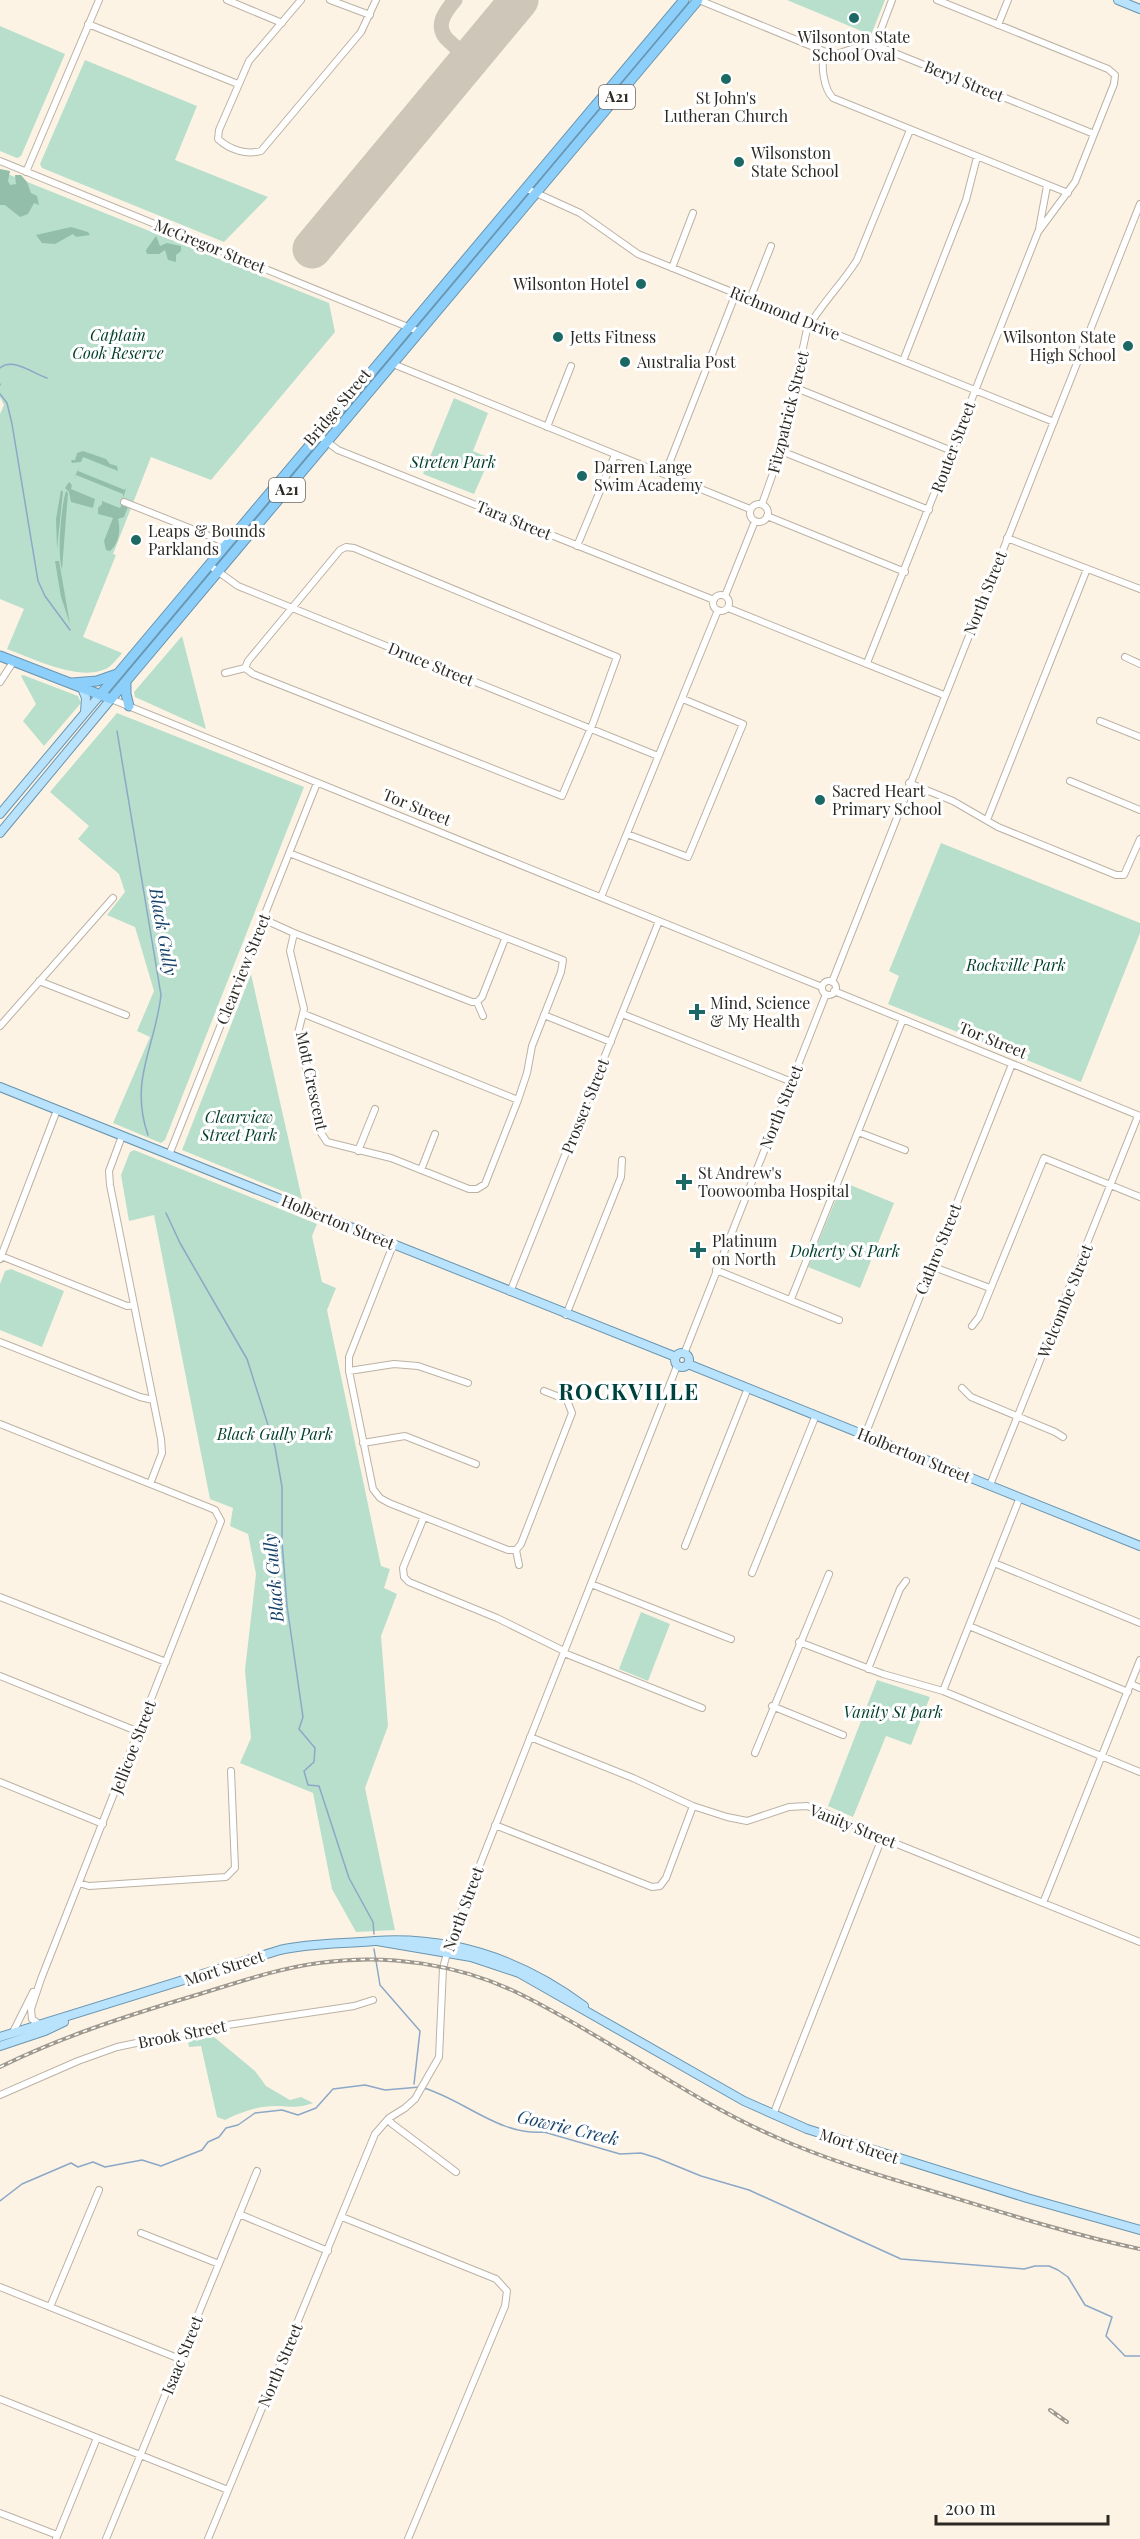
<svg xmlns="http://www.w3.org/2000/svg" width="1140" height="2539" font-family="'Playfair Display',serif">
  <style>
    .green { fill: #b8dfcc }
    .forest { fill: #93bfaa }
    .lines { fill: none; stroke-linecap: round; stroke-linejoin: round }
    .stream { stroke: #8ba8c7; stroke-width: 1.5 }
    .taxiway { stroke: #cec6b8; stroke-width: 15 }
    .runway { stroke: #cec6b8; stroke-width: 39 }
    .minor-casing { stroke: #bbb2a4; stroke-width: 8 }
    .major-casing { stroke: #6a95af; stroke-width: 10 }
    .highway-casing { stroke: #6a95af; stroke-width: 11 }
    .minor { stroke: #fff; stroke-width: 6 }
    .major { stroke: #b9e2fc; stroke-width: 8 }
    .highway { stroke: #8bcffa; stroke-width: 9 }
    .rail-casing { stroke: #9f988d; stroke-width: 4 }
    .rail { stroke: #fff; stroke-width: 1.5; stroke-dasharray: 4.5; stroke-linecap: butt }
    .poi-dot { fill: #1c6864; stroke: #fff; stroke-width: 2 }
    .labels { text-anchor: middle; stroke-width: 6; stroke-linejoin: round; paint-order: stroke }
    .shield { fill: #fff; stroke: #6b6965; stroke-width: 1.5 }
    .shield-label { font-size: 15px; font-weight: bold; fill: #2c2923 }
    .poi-label { font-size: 16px; fill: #2c2923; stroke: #fff; text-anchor: start }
    .street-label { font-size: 16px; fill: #2c2923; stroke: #fff }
    .park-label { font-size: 16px; font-style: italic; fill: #003e2a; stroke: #fff }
    .water-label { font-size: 18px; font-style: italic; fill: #15426b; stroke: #fff }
    .district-label { font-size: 22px; font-weight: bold; letter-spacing: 1.5px; fill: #00413e; stroke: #fff }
  </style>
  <rect width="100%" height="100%" fill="#fdf3e4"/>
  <path class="green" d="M787,0H885L871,35Z
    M0,26L65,54L21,156L17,158L0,151Z
    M85,60L197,106L175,160L268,197L224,242L42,168L40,164Z
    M0,171L329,303L335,332L211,480L151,457L113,554L116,555L83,637L122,653C118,658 113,664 109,667C83,684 32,658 7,649L24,609L0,599V414L4,405L0,397Z
    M454,398L488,413L473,451L490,458L474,494L423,474Z
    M182,636L206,729L135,697L134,692Z
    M23,675L78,696L81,703L44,746L23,721L36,704L21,676Z
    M117,713L304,787L165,1140L161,1143L113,1123L150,1037L137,1031L154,991L135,927L107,915L125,892L119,874L78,839L89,826L50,792Z
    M941,843L1140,923V933L1081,1082L888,1004L899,976L889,971Z
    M251,974L302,1199L182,1150Z
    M134,1150L317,1224L312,1236L322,1282L336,1288L327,1310L381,1566L390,1569L384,1588L397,1594L381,1636L388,1726L365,1788L395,1930L356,1932L332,1889L313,1793L240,1763L251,1738L245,1670L256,1574L248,1534L230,1526L233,1508L210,1499L154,1215L129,1221L121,1175L130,1152Z
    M843,1182L894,1203L860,1288L808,1267Z
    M11,1269L64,1291L42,1347L0,1330V1284L5,1271Z
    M641,1612L670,1624L648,1681L619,1669Z
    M877,1680L930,1697L911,1745L886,1736L853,1817L828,1806Z
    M214,2037L255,2071L266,2086L290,2100L301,2097L313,2103C297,2109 291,2106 275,2106C258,2106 241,2112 225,2120L217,2117L201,2046L189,2047L188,2039Z"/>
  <path class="forest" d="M0,169L10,171L8,181L10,185L16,184L15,175H21L27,182L31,193L37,196L39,205L34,203L28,214L20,217L5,205H0Z
    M71,227L88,232L90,235L76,237L73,234L55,244L42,243L36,235Z
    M156,236L160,246L167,243L181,246V251L176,255V262L168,260L165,250L159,254H147L146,250Z
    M83,451L106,459L110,464L117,466L118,471L83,457L81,462L72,463L71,460H75L77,453Z
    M79,467L78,471L125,490L127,486L123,498V494L76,475L74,479Z
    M69,482L72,485L71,489L95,499L93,508L71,502L69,492L65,488Z
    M61,490L63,492L57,549L56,519Z
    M66,491L68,493L62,569C57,556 61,506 66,491Z
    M102,501L120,508L122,504L128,507L124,517L118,519C121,530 119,544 110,551L106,550L104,541L113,518L98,514V508L102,504Z
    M55,561H59L70,624L61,597Z"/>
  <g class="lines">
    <path class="stream" d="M0,368C14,357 33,374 47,378
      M0,384V385
      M0,394L7,403L12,424L38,581L45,596L70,630
      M117,731L161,995C155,1048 129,1080 148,1135
      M166,1213L180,1243L247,1359L275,1447L282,1487V1541L287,1606L303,1717L299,1729L315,1748L314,1762L304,1771L308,1785L319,1786L349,1878L373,1922L374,1934
      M374,1949L380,1985L420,2031L414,2084
      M424,2088C464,2100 500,2136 544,2132L620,2154L641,2153L657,2158L701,2176L749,2190L901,2259L1024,2269L1035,2266H1049L1058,2270L1068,2277L1085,2305L1112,2317L1106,2336L1125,2356H1140
      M0,2201L22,2184L71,2163L78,2167L93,2162L105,2167L142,2160L161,2166L202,2150L208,2142L219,2137L226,2128L238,2125L255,2113L282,2110L298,2115L316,2108L333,2089L365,2085L385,2090L420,2087"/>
    <path class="taxiway" d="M455,0C444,13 433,28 450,42C455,47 460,51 467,53L478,49L511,9
      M428,109L463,67L464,58L461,51"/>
    <path class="runway" d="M312,249L519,0"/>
    <g class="minor-casing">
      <path id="minor" d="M227,0L282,23
        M301,0L249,61L219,130L218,139C230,150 246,155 261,151L361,32L376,0
        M330,0L370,15
        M699,0L833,55L864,45H875L1094,134
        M88,24L238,84
        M998,25L1008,0
        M875,45L892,0
        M825,53C820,65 824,89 833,98L1068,193
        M0,161L420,332
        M26,172L99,0
        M525,188L580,213L638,254L1054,422
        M1039,229L1047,186
        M672,268L693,213
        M750,299L771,246
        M903,361L966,200L977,157
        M393,364L750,509
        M796,388L952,451
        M547,427L571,366
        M318,435L338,450L714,600
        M781,451L929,510
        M665,474L736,293
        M124,502L227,543
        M762,504L781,451L807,329C821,304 842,284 857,260L910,130
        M750 513a9 9 0 1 1 18 0a9 9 0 1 1-18 0Z
        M767,516L905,572
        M1007,538L1140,589
        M577,546L615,455
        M346,547L354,548L617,657L593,723L562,796L253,674L245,668L248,661L340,550Z
        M209,565L238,586L658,756
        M713 603a8 8 0 1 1 16 0a8 8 0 1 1-16 0Z
        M725,596L755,521
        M728,608L944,695
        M1125,657L1140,664
        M867,663L1038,232L1075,182L1114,84L1115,75L1108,69L937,0
        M225,673L245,668
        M0,682L13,662
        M111,699L822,987
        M1100,721L1140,737
        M1070,781L1140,810
        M909,783L953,801L998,827L1116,875H1124L1140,839
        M987,820L1087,569
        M627,834L688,857L743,724L683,699
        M601,897L718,610
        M263,919L294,933L290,951L304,1009L298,1033L321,1133L327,1142L391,1158L469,1189H477L485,1184L518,1100L527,1073L532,1046L561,972L563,960L289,853
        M294,933L472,1002H477
        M39,981L126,1015
        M822 988a7 7 0 1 1 14 0a7 7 0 1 1-14 0Z
        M832,982L1140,204
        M834,991L1140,1116
        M477,1002L482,997L505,939
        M477,1002L483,1016
        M304,1014L518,1100
        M622,1014L792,1082
        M544,1015L611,1042
        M0,1026L113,898
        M858,1132L905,1150
        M122,1136L109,1171L110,1185L161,1439L162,1453L150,1484
        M358,1151L375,1109
        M169,1155L317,783
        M421,1170L435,1134
        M393,1245L349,1357V1371L373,1489L380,1498L389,1503L508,1550H516
        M1,1256L127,1306L134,1305
        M0,1259L57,1110
        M931,1266L990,1288
        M716,1270L839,1320
        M510,1292L659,921
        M791,1299L903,1019
        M566,1315L621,1177L622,1160
        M972,1326L979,1317L1044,1158L1140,1197
        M0,1342L140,1397L153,1400
        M684,1354L826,994
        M349,1371L394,1364L418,1366L468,1383
        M962,1388L971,1397L1055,1432L1063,1437
        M0,1424L208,1507L215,1510L221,1521L41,1979L31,2009L32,2019L40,2025
        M865,1435L1012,1064
        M363,1443L405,1436L476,1464
        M990,1485L1138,1116
        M424,1517L403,1568L404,1577L409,1582L497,1618L564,1651
        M685,1546L748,1388
        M516,1550L521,1544L572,1413L567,1400L544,1391
        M516,1550L519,1565
        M994,1563L1140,1623
        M752,1573L816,1415
        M591,1584L731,1639
        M0,1597L166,1662
        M969,1626L1128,1692
        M799,1642L883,1674L943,1691L1140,1772
        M564,1653L702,1708
        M868,1669L900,1589L906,1581
        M0,1676L139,1732
        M1131,1684L1140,1688
        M943,1691L1020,1497
        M772,1706L843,1735
        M530,1737L633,1778L693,1806L727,1817L747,1821L789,1807L807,1806L821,1811L882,1838L1140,1942
        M755,1753L829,1574
        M0,1782L103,1824
        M495,1825L652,1887L660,1886L666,1878L693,1806
        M79,1883L89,1886L226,1877L235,1868L231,1771
        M1043,1903L1140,1660
        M13,2032L33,1992
        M0,2095L78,2061L117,2047L214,2027L354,2006L373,2000
        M773,2115L882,1838
        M389,2118L391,2123L456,2172
        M239,2214L328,2251
        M342,2217L496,2279L507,2291L505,2306L408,2539
        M141,2233L219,2264
        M0,2287L180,2359
        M50,2307L99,2190
        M0,2399L228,2490
        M0,2513L57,2535
        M56,2539L97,2438
        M106,2539L257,2171
        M208,2539L375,2134L389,2118L405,2108L415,2099L439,2057L443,1968L451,1938L677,1366"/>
    </g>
    <g class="major-casing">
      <path id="major" d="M1118,0L1140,9
        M82,688L86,698L85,712
        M0,814L100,695
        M0,833L111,699
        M0,1087L676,1357
        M675 1360a7 7 0 1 1 14 0a7 7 0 1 1-14 0Z
        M688,1364L1140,1546
        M377,1941L471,1957L519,1973L744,2101L807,2129L1027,2198L1140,2230
        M0,2037L280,1950C312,1943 343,1944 375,1941C454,1936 522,1960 584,2006
        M0,2046L45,2031L64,2022"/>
    </g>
    <g class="highway-casing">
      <path id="highway" d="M0,656L111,699L698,0
        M126,682V694L129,706
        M72,683L97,681L117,674
        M100,695L684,0"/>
    </g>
    <use href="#minor" class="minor"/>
    <use href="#major" class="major"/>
    <use href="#highway" class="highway"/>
    <g class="rail-casing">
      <path id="rail" d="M0,2067C59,2038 120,2018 183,1999C228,1986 273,1969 319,1963C387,1953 460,1964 522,1995C609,2038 688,2099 778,2138C832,2162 889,2178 945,2195C1010,2215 1074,2235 1140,2249
        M1050,2410L1067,2422"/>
    </g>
    <use href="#rail" class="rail"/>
  </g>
  <g class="poi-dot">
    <circle cx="854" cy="18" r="6"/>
    <circle cx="726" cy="79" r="6"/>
    <circle cx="739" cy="162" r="6"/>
    <circle cx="641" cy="284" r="6"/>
    <circle cx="558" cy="337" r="6"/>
    <circle cx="1128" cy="346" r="6"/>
    <circle cx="625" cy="362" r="6"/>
    <circle cx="582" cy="476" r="6"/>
    <circle cx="136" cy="540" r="6"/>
    <circle cx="820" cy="800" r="6"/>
    <path d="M694 1003h6v6h6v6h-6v6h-6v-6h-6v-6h6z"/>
    <path d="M681 1173h6v6h6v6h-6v6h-6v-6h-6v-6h6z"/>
    <path d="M695 1241h6v6h6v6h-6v6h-6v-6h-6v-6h6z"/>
  </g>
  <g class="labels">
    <g class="shield">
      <rect x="599" y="85" width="36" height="24" rx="4.5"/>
      <rect x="269" y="478" width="36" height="24" rx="4.5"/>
    </g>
    <g class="shield-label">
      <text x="617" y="102">A21</text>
      <text x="287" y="495">A21</text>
    </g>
    <g class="poi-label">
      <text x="854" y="43" text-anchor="middle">Wilsonton State<tspan x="854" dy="18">School Oval</tspan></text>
      <text x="726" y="104" text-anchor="middle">St John's<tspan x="726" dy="18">Lutheran Church</tspan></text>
      <text x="751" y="159">Wilsonston<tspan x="751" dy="18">State School</tspan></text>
      <text x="629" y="290" text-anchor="end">Wilsonton Hotel</text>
      <text x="570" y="343">Jetts Fitness</text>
      <text x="1116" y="343" text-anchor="end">Wilsonton State<tspan x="1116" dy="18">High School</tspan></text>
      <text x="637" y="368">Australia Post</text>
      <text x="594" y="473">Darren Lange<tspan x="594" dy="18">Swim Academy</tspan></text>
      <text x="148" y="537">Leaps &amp; Bounds<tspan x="148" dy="18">Parklands</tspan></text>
      <text x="832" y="797">Sacred Heart<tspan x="832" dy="18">Primary School</tspan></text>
      <text x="710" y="1009">Mind, Science<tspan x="710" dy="18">&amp; My Health</tspan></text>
      <text x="698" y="1179">St Andrew's<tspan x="698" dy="18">Toowoomba Hospital</tspan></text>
      <text x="712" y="1247">Platinum<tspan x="712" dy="18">on North</tspan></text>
    </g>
    <g class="street-label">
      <text transform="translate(964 81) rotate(22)" y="6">Beryl Street</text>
      <text transform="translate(210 246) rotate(22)" y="6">McGregor Street</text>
      <text transform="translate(785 313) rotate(22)" y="6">Richmond Drive</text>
      <text transform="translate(337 407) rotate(-50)" y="6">Bridge Street</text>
      <text transform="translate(788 412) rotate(-76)" y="6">Fitzpatrick Street</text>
      <text transform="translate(953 447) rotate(-69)" y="6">Router Street</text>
      <text transform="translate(514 520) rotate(22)" y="6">Tara Street</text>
      <text transform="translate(985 593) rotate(-68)" y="6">North Street</text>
      <text transform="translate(431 664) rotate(22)" y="6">Druce Street</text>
      <text transform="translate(417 807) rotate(22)" y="6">Tor Street</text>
      <text transform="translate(243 969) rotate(-68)" y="6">Clearview Street</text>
      <text transform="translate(993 1040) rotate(22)" y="6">Tor Street</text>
      <text transform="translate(312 1081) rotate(78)" y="6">Mott Crescent</text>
      <text transform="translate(585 1106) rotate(-68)" y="6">Prosser Street</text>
      <text transform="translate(781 1107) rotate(-68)" y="6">North Street</text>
      <text transform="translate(338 1222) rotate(22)" y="6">Holberton Street</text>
      <text transform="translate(938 1249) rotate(-68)" y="6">Cathro Street</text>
      <text transform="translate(1065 1301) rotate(-68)" y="6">Welcombe Street</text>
      <text transform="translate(914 1455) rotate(22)" y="6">Holberton Street</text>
      <text transform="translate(133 1747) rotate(-69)" y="6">Jellicoe Street</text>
      <text transform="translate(853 1826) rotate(22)" y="6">Vanity Street</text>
      <text transform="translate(463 1909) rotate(-70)" y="6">North Street</text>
      <text transform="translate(224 1968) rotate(-18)" y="6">Mort Street</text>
      <text transform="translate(182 2034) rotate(-11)" y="6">Brook Street</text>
      <text transform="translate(859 2146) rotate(18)" y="6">Mort Street</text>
      <text transform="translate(182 2355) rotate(-68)" y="6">Isaac Street</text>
      <text transform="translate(280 2365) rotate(-67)" y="6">North Street</text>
    </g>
    <g class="park-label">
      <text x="118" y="341">Captain<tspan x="118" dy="18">Cook Reserve</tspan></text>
      <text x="453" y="468">Streten Park</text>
      <text x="1016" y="971">Rockville Park</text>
      <text x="239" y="1123">Clearview<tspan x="239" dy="18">Street Park</tspan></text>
      <text x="845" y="1257">Doherty St Park</text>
      <text x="275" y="1440">Black Gully Park</text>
      <text x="893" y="1718">Vanity St park</text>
    </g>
    <g class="water-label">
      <text transform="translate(163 932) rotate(80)" y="6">Black Gully</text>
      <text transform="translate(274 1578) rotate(-95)" y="6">Black Gully</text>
      <text transform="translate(568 2128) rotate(13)" y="6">Gowrie Creek</text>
    </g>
    <g class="district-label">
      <text x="629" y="1400">ROCKVILLE</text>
    </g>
  </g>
  <path d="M936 2515v9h172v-9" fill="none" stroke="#2c2923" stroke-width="3"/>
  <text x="945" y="2515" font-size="18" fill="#2c2923" stroke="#ffffff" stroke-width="4.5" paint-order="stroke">200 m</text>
</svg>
